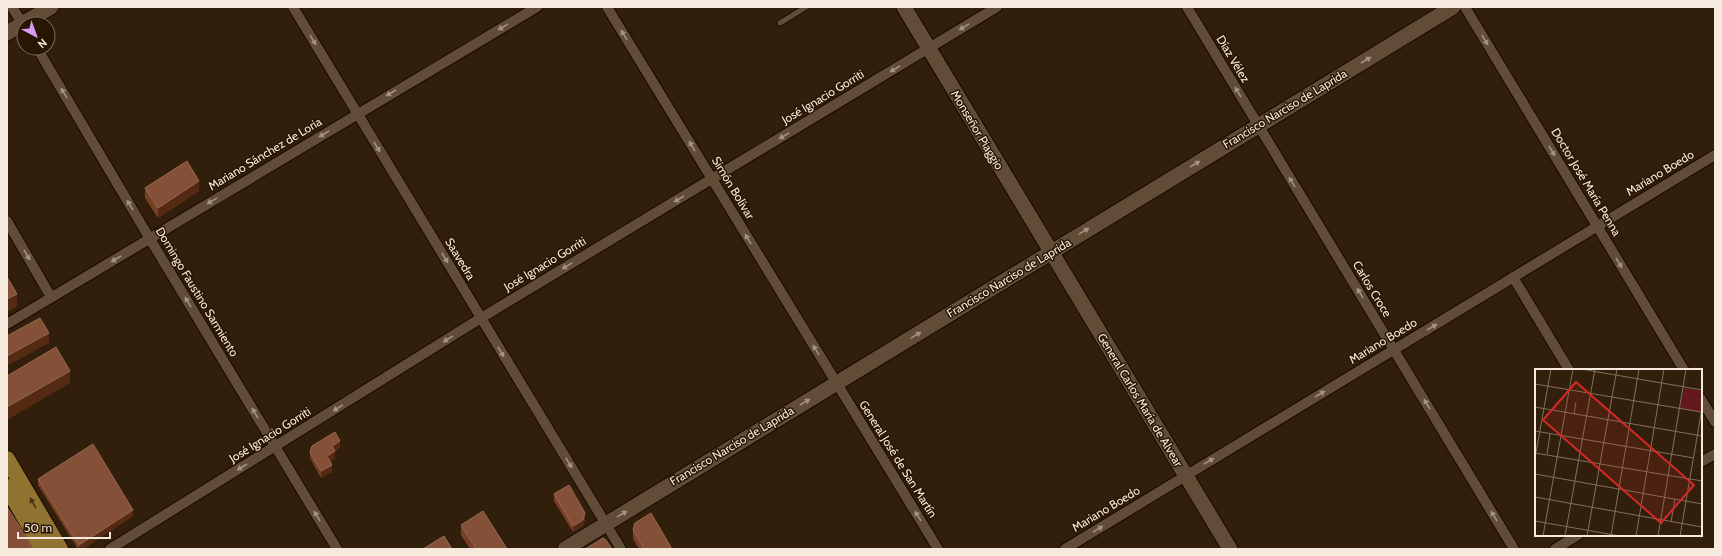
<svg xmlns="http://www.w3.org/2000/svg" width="1722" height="556" font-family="Cabin,sans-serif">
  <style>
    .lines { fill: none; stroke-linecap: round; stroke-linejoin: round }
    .lane-casing { stroke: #190800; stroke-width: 7 }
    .street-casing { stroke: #190800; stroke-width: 12 }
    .secondary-casing { stroke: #190800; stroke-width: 17 }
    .primary-casing { stroke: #190800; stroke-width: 18 }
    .lane { stroke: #614c37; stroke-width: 5 }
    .street { stroke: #614c37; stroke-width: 10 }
    .secondary { stroke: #614c37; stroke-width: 15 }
    .primary { stroke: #907231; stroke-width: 16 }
    .wall { fill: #773f24 }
    .shaded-wall { fill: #552a12 }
    .building { fill: #845138; stroke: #966952 }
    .oneway { fill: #a49382 }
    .oneway2 { fill: #473211 }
    .labels { text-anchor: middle; stroke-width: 3; stroke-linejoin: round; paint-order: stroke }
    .street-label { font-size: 12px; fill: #f6e9dd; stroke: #281603 }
    .inset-road { fill: none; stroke: #80705f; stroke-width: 1 }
    .view { fill: #d62828; fill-opacity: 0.15; stroke: #d62828; stroke-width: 2 }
    .inset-edge { fill: none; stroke: #f6e9dd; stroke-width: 2 }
  </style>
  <rect width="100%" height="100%" fill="#321f0b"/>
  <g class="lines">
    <g class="lane-casing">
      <path id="lane" d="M780,23L806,7"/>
    </g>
    <g class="street-casing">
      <path id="street" d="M12,7L24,26
        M293,7L621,549
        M607,7L938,549
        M1187,7L1514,549
        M1465,7L1684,370
        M37,48L150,239L337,549
        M7,221L51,297
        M1513,277L1569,370
        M7,324L537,7
        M1701,399L1715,422
        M1701,462L1715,454
        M110,549L481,318L997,7
        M1065,549L1715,155
        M1555,549L1578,535"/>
    </g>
    <g class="secondary-casing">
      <path id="secondary" d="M904,7L1230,549
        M7,33L51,7
        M565,549L1453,7"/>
    </g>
    <g class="primary-casing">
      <path id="primary" d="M7,459L60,549
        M7,487L43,549"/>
    </g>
    <use href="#lane" class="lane"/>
    <use href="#street" class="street"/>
    <use href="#secondary" class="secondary"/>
    <use href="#primary" class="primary"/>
  </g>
  <path class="wall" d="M145,188L199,191L158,218L145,198Z
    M340,448L335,451V458L330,461L332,472L321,478L310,458V452Z
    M38,479L133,516L83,549H78L38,485Z
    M554,494L585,519L583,526L573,532L554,501Z
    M461,525L507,549H470L461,535Z
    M633,530L672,549H639L633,539Z"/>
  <path class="shaded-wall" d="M199,181V191L158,218V208Z
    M17,294V307L7,312V299Z
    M49,333V343L7,366V356Z
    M70,371V383L7,420V407Z
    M340,441V448L332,452V446Z
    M335,451V458L327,463V456Z
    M332,465V472L321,478V471Z
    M133,510V516L83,549H79V545Z
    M585,513V519L583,526L573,532V526Z"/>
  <path class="building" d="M187,161L199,181L158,208L145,188Z
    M7,277L17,294L7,299Z
    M40,318L49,333L7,356V336Z
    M56,347L70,371L7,407V376Z
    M335,432L340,441L332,446L335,451L327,456L332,465L321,471L310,452L312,446Z
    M93,444L133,510L79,545L38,479Z
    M569,485L585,513L583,520L573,526L554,494Z
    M7,507L34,549H7Z
    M483,511L507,549H476L461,525Z
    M651,513L672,549H644L633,530L635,523Z
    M444,536L452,549H423Z
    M603,538L606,540L612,549H585Z"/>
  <defs><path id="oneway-solid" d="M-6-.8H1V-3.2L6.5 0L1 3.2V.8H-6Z"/></defs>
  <g class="oneway">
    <use href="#oneway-solid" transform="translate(503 27) rotate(149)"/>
    <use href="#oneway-solid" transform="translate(964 27) rotate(149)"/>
    <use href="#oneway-solid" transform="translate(624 35) rotate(-121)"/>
    <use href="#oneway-solid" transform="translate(313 40) rotate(59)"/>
    <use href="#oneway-solid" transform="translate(1485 40) rotate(59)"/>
    <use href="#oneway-solid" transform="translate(1366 60) rotate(-31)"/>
    <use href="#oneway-solid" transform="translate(895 69) rotate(149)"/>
    <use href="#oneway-solid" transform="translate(1238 92) rotate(-121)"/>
    <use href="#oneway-solid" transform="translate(64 93) rotate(-121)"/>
    <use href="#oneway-solid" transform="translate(391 93) rotate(149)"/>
    <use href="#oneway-solid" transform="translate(324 134) rotate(149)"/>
    <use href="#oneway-solid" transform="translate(784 136) rotate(149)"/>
    <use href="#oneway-solid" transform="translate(692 146) rotate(-121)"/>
    <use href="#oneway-solid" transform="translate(377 147) rotate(59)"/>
    <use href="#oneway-solid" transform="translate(1552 151) rotate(59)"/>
    <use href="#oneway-solid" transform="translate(1195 164) rotate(-31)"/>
    <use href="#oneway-solid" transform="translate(1292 182) rotate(-121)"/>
    <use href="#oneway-solid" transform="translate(679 199) rotate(149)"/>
    <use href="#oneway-solid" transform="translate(212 201) rotate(149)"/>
    <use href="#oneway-solid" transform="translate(130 205) rotate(-121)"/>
    <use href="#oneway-solid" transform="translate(1084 231) rotate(-31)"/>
    <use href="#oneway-solid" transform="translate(748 239) rotate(-121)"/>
    <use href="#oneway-solid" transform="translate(27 255) rotate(60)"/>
    <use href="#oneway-solid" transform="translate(445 258) rotate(59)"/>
    <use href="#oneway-solid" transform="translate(116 259) rotate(150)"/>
    <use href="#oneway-solid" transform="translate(1619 263) rotate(59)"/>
    <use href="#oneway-solid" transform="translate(567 266) rotate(149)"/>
    <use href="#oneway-solid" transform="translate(1360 293) rotate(-121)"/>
    <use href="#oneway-solid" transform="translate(188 302) rotate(-121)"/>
    <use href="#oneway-solid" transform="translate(1432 327) rotate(-31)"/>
    <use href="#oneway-solid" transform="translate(916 335) rotate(-31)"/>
    <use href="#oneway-solid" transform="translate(448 339) rotate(148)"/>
    <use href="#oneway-solid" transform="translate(816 350) rotate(-121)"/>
    <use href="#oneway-solid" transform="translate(501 352) rotate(59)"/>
    <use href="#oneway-solid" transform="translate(1320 394) rotate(-31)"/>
    <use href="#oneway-solid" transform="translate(805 402) rotate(-31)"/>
    <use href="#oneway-solid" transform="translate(1427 404) rotate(-121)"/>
    <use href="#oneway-solid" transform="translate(338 408) rotate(148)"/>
    <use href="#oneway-solid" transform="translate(255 413) rotate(-121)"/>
    <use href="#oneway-solid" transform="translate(1209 461) rotate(-31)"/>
    <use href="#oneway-solid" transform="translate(569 463) rotate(59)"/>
    <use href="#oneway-solid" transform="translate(242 467) rotate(148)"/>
    <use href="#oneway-solid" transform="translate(622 514) rotate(-31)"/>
    <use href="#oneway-solid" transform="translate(317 516) rotate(-121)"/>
    <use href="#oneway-solid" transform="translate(918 516) rotate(-122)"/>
    <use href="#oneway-solid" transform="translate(1494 516) rotate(-121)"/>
    <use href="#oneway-solid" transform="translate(1098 529) rotate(-31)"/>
  </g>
  <use class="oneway2" href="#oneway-solid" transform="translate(33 503) rotate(-120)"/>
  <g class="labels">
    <g class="street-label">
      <text transform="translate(1233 59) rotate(59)" y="4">Díaz Vélez</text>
      <text transform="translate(823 97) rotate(-31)" y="4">José Ignacio Gorriti</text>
      <text transform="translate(1285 109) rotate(-31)" y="4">Francisco Narciso de Laprida</text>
      <text transform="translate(977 130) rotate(59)" y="4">Monseñor Piaggio</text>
      <text transform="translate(265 154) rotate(-31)" y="4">Mariano Sánchez de Loria</text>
      <text transform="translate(1660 173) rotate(-31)" y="4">Mariano Boedo</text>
      <text transform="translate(1586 182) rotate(59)" y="4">Doctor José María Penna</text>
      <text transform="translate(733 188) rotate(59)" y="4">Simón Bolívar</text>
      <text transform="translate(460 259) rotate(59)" y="4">Saavedra</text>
      <text transform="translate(545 264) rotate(-31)" y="4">José Ignacio Gorriti</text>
      <text transform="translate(1009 278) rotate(-31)" y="4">Francisco Narciso de Laprida</text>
      <text transform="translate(1372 289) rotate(59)" y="4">Carlos Croce</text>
      <text transform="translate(197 292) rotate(59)" y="4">Domingo Faustino Sarmiento</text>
      <text transform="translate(1383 341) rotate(-31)" y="4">Mariano Boedo</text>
      <text transform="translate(1140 400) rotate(59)" y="4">General Carlos María de Alvear</text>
      <text transform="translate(270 435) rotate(-32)" y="4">José Ignacio Gorriti</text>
      <text transform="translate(732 446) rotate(-31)" y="4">Francisco Narciso de Laprida</text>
      <text transform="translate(898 459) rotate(58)" y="4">General José de San Martín</text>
      <text transform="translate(1106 509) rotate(-31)" y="4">Mariano Boedo</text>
    </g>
  </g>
  <g transform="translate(1535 369)">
    <rect width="167" height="167" fill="#321f0b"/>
    <path d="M149,19L167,22L166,43L145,39Z" fill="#65191e"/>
    <path class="inset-road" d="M46,0L167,21M0,15L166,43M0,38L167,67M39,45L41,33M0,62L159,89M0,84L167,112M12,85L15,65M0,89L16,0M0,105L167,135M0,128L167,158M0,152L85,167M136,153L140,130M8,167L38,0M30,167L60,0M52,167L82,0M76,167L104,0M101,167L129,0M123,167L151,0M145,167L167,39"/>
    <path class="view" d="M41,13L159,116L126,154L8,51Z"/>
    <rect width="167" height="167" class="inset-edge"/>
  </g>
  <rect width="1722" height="556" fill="none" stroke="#f6e9dd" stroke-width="16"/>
  <g transform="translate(36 36) rotate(139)"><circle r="19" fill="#281603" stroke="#7a6a5a"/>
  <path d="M0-3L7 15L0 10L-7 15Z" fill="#db99f5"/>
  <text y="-6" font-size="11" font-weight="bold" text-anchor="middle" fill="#f6e9dd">N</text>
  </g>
  <path d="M18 532v6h92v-6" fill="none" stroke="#f6e9dd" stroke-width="2"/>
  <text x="24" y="532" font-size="12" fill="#f6e9dd" stroke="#281603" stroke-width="3" paint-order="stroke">50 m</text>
</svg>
